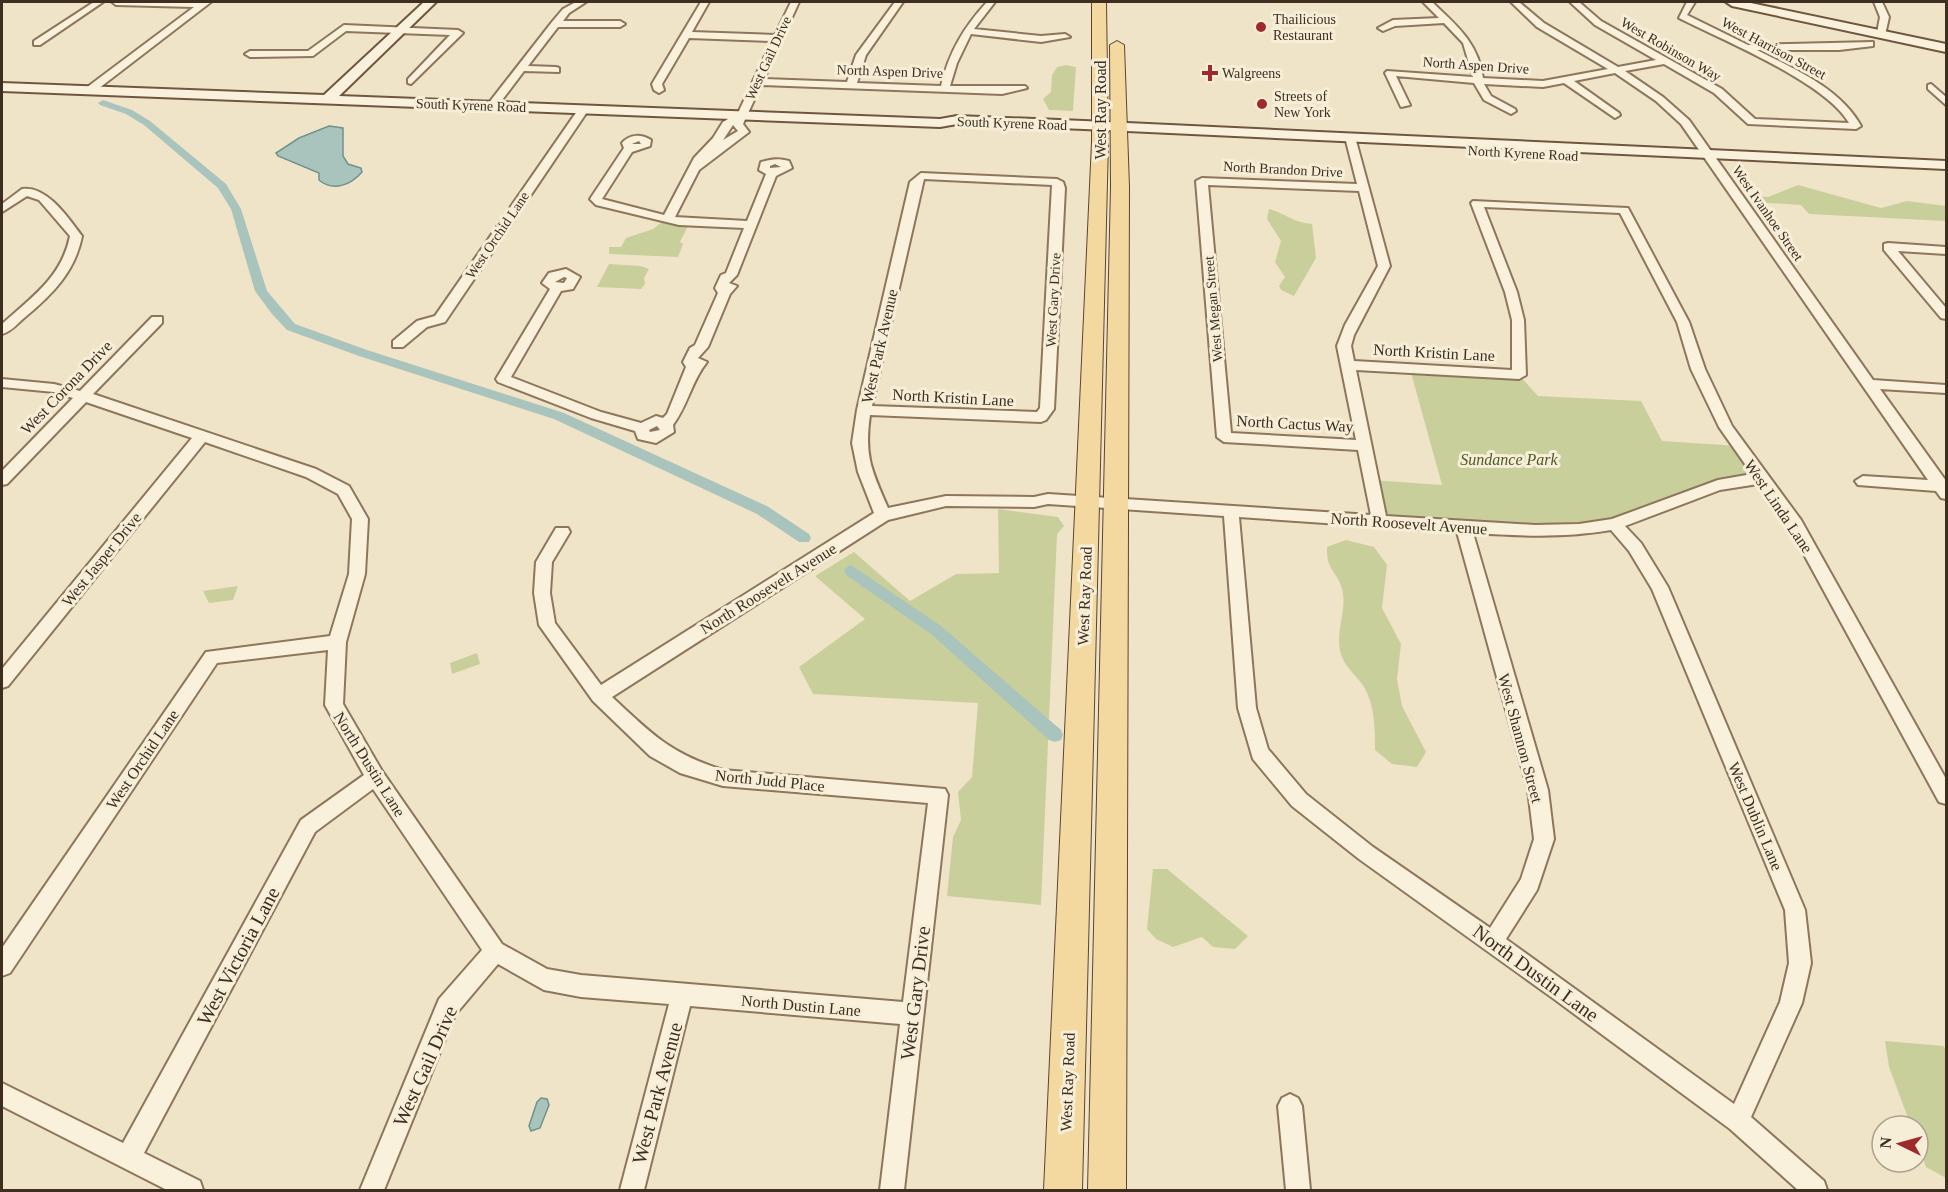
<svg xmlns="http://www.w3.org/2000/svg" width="1948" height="1192" font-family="'Times New Roman',serif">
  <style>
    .green { fill: #c9cf9b }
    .water { fill: #a9c4bc; stroke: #6f938a; stroke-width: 1.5 }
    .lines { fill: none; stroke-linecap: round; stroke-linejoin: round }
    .canal { fill: #a9c4bc; fill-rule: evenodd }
    .street-casing { stroke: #8d765c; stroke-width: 4 }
    .secondary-casing { stroke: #6f573f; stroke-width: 4 }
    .primary-casing { stroke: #5b4430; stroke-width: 2 }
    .street { fill: #faf1dc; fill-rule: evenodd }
    .secondary { fill: #faf1dc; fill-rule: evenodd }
    .primary { fill: #f3d9a0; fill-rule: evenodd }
    .poi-dot { fill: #9e2a2b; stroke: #f7eed8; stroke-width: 2 }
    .labels { text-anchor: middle; stroke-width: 6; stroke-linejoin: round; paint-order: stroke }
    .far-poi-label { font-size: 14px; fill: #3d2e20; stroke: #f7eed8; text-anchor: start }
    .far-street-label { font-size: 14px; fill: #3d2e20; stroke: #f7eed8 }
    .street-label { font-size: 16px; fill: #3d2e20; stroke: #f7eed8 }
    .park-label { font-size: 16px; font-style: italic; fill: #4d5a26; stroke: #f7eed8 }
    .near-street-label { font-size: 20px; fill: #3d2e20; stroke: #f7eed8 }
  </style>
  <rect width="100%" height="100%" fill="#f0e4c8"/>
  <path class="green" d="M1066,65L1076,67L1073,111L1049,110L1043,99L1051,92L1052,75L1057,67Z
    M1798,185L1881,208L1907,201L1946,206V221L1809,214L1801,205L1751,202L1748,196L1768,197Z
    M1269,209C1287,214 1291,222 1312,224L1316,258L1294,296L1281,290L1279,286L1285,277L1275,262L1281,241L1267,219Z
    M662,222L688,226L680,242L683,244L678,257L609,254V247H621L626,238L653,229Z
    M609,264L641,266L649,269L644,278L645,284L641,289L597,287Z
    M1410,369L1519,375L1538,396L1641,401L1662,441L1739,446L1762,478L1718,485L1579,530L1380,522L1371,480L1442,485Z
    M998,509L1058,517L1064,526L1057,534L1041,905L947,896L953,837L961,820L958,792L972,777L978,703L813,694L799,667L865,619L815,576L854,552L910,601L956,574L999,573Z
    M1346,540L1374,547L1387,565L1382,608L1401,644L1397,679L1402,706L1426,752L1417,767L1392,764L1375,750C1375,729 1375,706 1364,687C1358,677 1346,668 1342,657C1333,634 1348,612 1342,589C1337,570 1326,571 1327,547Z
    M238,586L233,600L209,603L203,591Z
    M477,653L480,664L452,674L450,663Z
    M1153,869H1167L1248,936L1235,949L1213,947L1202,937L1173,947L1156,939L1147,929Z
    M1885,1041L1943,1046L1946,1049V1178L1926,1167L1918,1145V1126H1911L1889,1067Z"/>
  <path class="water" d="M329,126L343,128V156L348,164L361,168L362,172C351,185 333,192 319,180V173L278,156L276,153L299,138Z
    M541,1098L547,1099L549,1105L540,1128L531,1131L529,1126L537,1102Z"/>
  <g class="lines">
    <path class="canal" d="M103,100L132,110L150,121L226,184L241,209L267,291L295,324L367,350L564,413L767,506L809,534L811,538L809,542H799L757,514L554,419L359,356L287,330L272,314L255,291L231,209L218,188L144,125L126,114L100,105L98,103Z
      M851,565L941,626L1061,730L1063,735L1061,740L1055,742L1049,740L931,634L846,575L844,571L846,567Z"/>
    <g class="street-casing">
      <path id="street" d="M94,2H103L40,45H34V41Z
        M112,2H211L94,92H86V88L194,7L116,5Z
        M576,2H586L569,13L563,21H620L625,24L620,27H558L528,66L556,67L559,68V72L524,71L496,108H488V104L552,22L563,9Z
        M701,2H709L692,32L775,35L791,2H799L764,79L847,82L856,55L895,2H903L866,55L857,83L941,86C949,52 964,27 987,2H995L974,29L1041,36L1065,34L1070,37L1041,42L971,34L957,63L950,86H1025L1027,88L1002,94L761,85L743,124L749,132L699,170L675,217L747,221L766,174L759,170L761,162C772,159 778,158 789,161L792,168L776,176L737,275L729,283L737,286L730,294L708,347L698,358L707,362C692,380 688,405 673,425L674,432L656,443L638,439L635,431L591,418L498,382L496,379L550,289L542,283L549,273L566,269L580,277L573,289L561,291L511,377L601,412L641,423L656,416L663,418L667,414L686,367L683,362L690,348L695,345L718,293L715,288L721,275L726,273L744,228L679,225L596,205L590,199L624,148L622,143C630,134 641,134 651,140L650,146L632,152L602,199L664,215L694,158L713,138L723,122L738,113L772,41L689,38L662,84L664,90L659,93L654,90L652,84ZM733,125L738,131L723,140ZM639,141L641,144H632L634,143ZM775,164L781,167L770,168V166ZM564,277L567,278L564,283L555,282ZM657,426L660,430L650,432L649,430Z
        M1423,2H1432C1456,25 1478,42 1483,78L1543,81L1608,69L1537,27L1511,2H1519L1544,23L1618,67L1656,60L1595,25L1570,2H1579L1601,21L1722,89L1755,119L1849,123C1826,82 1722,40 1679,18L1687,2H1695L1687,15L1748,45L1873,42V46L1839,50H1757C1794,69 1840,88 1861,126L1856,129L1748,124L1714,93L1664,64L1625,71L1663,97L1689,120L1873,380L1946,385V393L1880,389L1946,481V499L1941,498L1936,491L1858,485L1855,481L1863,476L1928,480L1681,124L1656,101L1615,73L1574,81L1619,113L1620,115L1615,118L1564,83L1543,87L1484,84L1491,96L1515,109L1516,111L1511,114L1484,100L1474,83L1396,76L1410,105L1401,107L1385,73L1387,71L1473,77L1463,43L1444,23L1395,26L1383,31L1378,28L1393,20L1439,18Z
        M1874,2H1882L1889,17L1885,35L1877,33L1880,17Z
        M344,25L458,30L463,33L411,84L408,83V79L450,35L346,31L313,56L250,57L245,54L250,51H308Z
        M1931,84L1946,97V105L1928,89V85Z
        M580,107L589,109L445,322L427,327L403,347H393V341L417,321L435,316Z
        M1350,134L1355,137L1390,266L1354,335L1351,346L1354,361L1512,370V320L1505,292L1471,203L1473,201L1628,208L1689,322L1705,369L1732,426L1801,520L1946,779V804L1939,802L1789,527L1758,484L1720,490L1625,526L1641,543L1668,587L1805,910L1811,963L1802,1003L1751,1117L1824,1181L1827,1190H1798L1730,1129L1554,999L1359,859L1292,806L1253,759L1238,708L1224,516L1048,504L1034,507L946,506L888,520L612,697C652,734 669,753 723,770L945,789L948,795L904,1190H880L900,1024L690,1006L644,1190H620L669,1004L581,997L544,990L498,964L455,1015L384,1190H360L439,999L482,950L373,789L315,832L144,1153L200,1181L203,1190H167L2,1106V1083L123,1143L301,820L364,775L325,705L328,650L217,663L10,973L2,976V948L206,652L330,636L349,574L352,519L338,494L306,477L205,442L8,686L2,688V669L192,438L86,402L7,484L2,485V471L73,398L54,392L2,387V379L54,384L80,391L152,317H162V323L93,394L316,469L349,486L368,519L365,574L346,642L343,704L382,771L502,944L547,969L581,975L903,1002L928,803L723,786L680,773L650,756L593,701L539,625L534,593L536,562L556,528H568L570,532L552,562L550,593L555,623L601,685L874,513L858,472L852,443L857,410L910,182L921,173L1057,179L1063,182L1065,188L1054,409L1046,420L1041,422L870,415C864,457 872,471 888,508L946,496L1034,497L1048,494L1371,515L1358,450L1224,442L1217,437L1196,181L1202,178L1357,184L1345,137ZM924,179L1052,185L1040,408L1037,412L872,406ZM1208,185L1359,191L1378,266L1345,325L1337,346L1356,440L1231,433ZM1484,207L1620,213L1677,322L1691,369L1719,427L1752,474L1718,480L1612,519L1579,524L1535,525L1386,516L1356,370L1519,379L1526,375L1524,320L1517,292ZM1239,517L1457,532L1528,790L1534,839L1521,879L1490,928L1373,847L1306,794L1268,749L1256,708ZM1611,530L1629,551L1652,589L1785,910L1789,963L1780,1002L1734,1104L1506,939L1537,890L1554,839L1548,790L1473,533C1520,536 1564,538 1611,530Z
        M22,189C47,185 69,219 82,236C75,272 52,295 24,318C18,323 11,332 2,334V324C31,298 62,277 70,236L39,200L27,196L2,212V204Z
        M1888,243L1946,247V254L1898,251L1946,308V319L1941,318L1884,250V244Z
        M1290,1094L1298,1098L1302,1106L1310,1190H1286L1278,1106L1282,1098Z"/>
    </g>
    <g class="secondary-casing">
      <path id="secondary" d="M424,2H436L339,96L940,119L957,116L1084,121L1946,161V169L1084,129L957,124L940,127L2,91V83L324,95Z
        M1726,2H1746L1946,44V52L1732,6Z"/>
    </g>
    <g class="primary-casing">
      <path id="primary" d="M1092,2H1106L1108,142L1082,1190H1044L1092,142Z
        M1117,41L1124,45L1129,187L1126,1190H1088L1111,187L1110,45Z"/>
    </g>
    <use href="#street" class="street"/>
    <use href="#secondary" class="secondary"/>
    <use href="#primary" class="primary"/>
  </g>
  <g class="poi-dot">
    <circle cx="1261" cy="27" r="6"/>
    <path d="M1207 64h6v6h6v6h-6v6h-6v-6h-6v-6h6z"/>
    <circle cx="1262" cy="104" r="6"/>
  </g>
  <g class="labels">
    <g class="far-poi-label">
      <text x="1273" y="24">Thailicious<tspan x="1273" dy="16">Restaurant</tspan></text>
      <text x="1222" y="78">Walgreens</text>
      <text x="1274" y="101">Streets of<tspan x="1274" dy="16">New York</tspan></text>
    </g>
    <g class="far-street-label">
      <text transform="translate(1774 48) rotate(28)" y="5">West Harrison Street</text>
      <text transform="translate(1671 49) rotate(30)" y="5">West Robinson Way</text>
      <text transform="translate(768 58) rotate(-65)" y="5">West Gail Drive</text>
      <text transform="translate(1476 65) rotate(4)" y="5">North Aspen Drive</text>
      <text transform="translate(890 71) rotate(2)" y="5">North Aspen Drive</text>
      <text transform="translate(471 105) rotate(2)" y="5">South Kyrene Road</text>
      <text transform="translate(1012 123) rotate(2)" y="5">South Kyrene Road</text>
      <text transform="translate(1523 153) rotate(3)" y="5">North Kyrene Road</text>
      <text transform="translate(1283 169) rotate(3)" y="5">North Brandon Drive</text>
      <text transform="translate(1768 213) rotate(55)" y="5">West Ivanhoe Street</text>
      <text transform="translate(497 235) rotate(-56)" y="5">West Orchid Lane</text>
      <text transform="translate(1053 300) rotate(-87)" y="5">West Gary Drive</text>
      <text transform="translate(1213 309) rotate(-95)" y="5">West Megan Street</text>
    </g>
    <g class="street-label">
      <text transform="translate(1100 110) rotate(-90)" y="6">West Ray Road</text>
      <text transform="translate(879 346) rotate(-77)" y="6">West Park Avenue</text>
      <text transform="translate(1434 352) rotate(3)" y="6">North Kristin Lane</text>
      <text transform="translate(66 387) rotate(-46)" y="6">West Corona Drive</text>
      <text transform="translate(953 397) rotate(3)" y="6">North Kristin Lane</text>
      <text transform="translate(1295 423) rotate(3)" y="6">North Cactus Way</text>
      <text transform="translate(1779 506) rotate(56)" y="6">West Linda Lane</text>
      <text transform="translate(1409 523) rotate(4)" y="6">North Roosevelt Avenue</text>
      <text transform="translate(101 559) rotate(-51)" y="6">West Jasper Drive</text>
      <text transform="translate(768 588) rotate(-32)" y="6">North Roosevelt Avenue</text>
      <text transform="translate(1084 596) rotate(-88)" y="6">West Ray Road</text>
      <text transform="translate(1521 738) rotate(75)" y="6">West Shannon Street</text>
      <text transform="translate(142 759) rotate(-56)" y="6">West Orchid Lane</text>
      <text transform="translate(370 764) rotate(58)" y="6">North Dustin Lane</text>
      <text transform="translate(770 780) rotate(6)" y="6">North Judd Place</text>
      <text transform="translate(1756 816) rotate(67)" y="6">West Dublin Lane</text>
      <text transform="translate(801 1005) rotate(5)" y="6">North Dustin Lane</text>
      <text transform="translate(1067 1082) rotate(-88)" y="6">West Ray Road</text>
    </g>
    <g class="park-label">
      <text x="1509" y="465">Sundance Park</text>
    </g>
    <g class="near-street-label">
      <text transform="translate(238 956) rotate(-62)" y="7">West Victoria Lane</text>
      <text transform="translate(1536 973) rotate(36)" y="7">North Dustin Lane</text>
      <text transform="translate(915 993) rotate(-83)" y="7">West Gary Drive</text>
      <text transform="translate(425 1066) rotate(-66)" y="7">West Gail Drive</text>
      <text transform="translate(657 1093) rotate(-75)" y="7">West Park Avenue</text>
    </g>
  </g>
  <rect width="1948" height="1192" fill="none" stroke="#3d2e20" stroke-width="6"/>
  <g transform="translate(1900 1144) rotate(275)"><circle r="28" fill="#f7eed8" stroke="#ada18e" stroke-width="1.5"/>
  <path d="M0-4.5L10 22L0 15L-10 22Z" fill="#9e2a2b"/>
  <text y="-9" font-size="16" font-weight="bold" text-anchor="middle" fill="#3d2e20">N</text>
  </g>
</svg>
